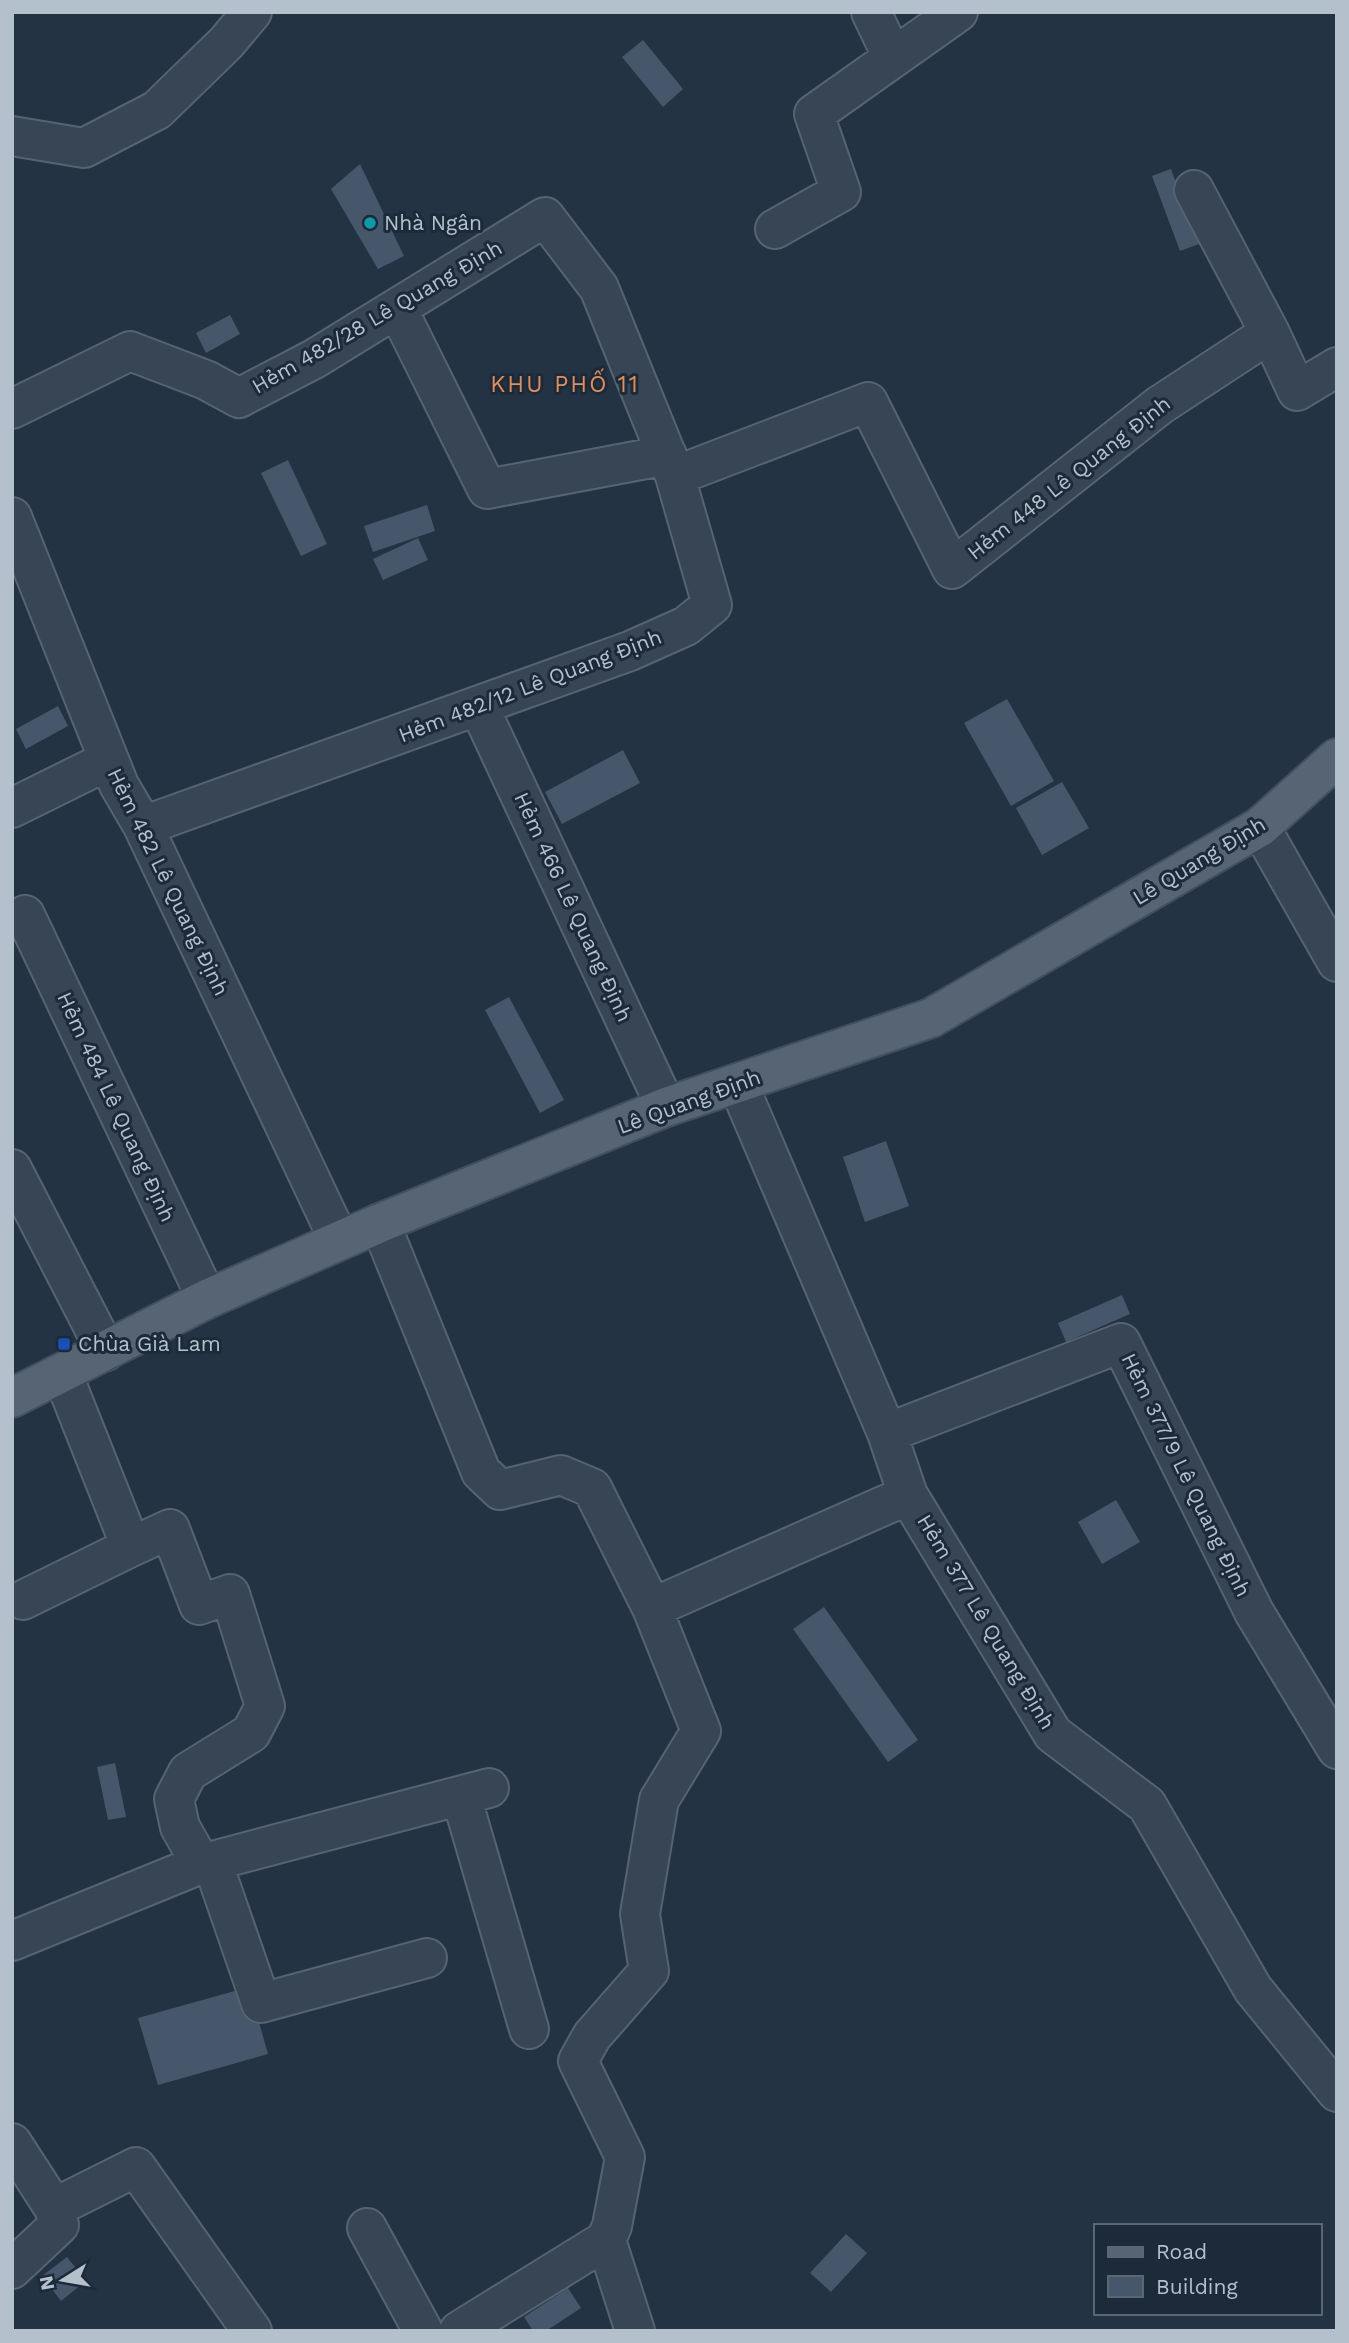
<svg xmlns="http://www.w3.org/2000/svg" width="1349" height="2343" font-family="'Work Sans',sans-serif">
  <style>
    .building { fill: #47576b }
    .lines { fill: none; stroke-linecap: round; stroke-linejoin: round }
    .minor-casing { stroke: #566371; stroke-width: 42 }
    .major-casing { stroke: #424e5d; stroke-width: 42 }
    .minor { stroke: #384554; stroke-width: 38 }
    .major { stroke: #566474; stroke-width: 38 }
    .culture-dot { fill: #0f9aa8; stroke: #1d2a39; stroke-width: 2.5 }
    .transit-dot { fill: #1a4fb4; stroke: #1d2a39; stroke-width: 2.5 }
    .labels { text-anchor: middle; stroke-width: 6; stroke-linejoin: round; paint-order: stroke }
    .poi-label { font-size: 21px; fill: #b5c0cd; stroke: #1d2a39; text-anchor: start }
    .street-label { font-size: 21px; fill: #b5c0cd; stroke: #1d2a39 }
    .neighbourhood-label { font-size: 23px; letter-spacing: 2px; fill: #e18f5d; stroke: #1d2a39 }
  </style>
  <rect width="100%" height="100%" fill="#233344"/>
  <path class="building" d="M643,40L683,89L663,107L622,57Z
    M360,164L404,256L378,269L331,189Z
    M1171,169L1199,244L1180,251L1152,176Z
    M230,315L240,334L206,353L196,333Z
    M288,460L327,544L301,556L261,473Z
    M427,505L435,531L373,552L364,526Z
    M418,538L428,560L383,580L373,559Z
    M1007,699L1054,781L1011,806L964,723Z
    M58,706L68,726L26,749L16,729Z
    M623,750L640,783L562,824L545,792Z
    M1062,782L1089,828L1042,855L1016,808Z
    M509,997L564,1100L540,1113L485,1010Z
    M886,1141L909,1206L865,1222L843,1157Z
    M1122,1295L1130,1314L1066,1342L1058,1323Z
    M1116,1500L1140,1542L1102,1564L1078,1522Z
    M824,1607L918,1740L888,1762L793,1629Z
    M115,1763L126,1817L108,1820L97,1767Z
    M249,1987L268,2054L158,2085L138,2018Z
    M846,2234L867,2253L831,2292L810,2273Z
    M67,2257L86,2281L61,2301L42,2276Z
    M568,2288L581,2308L546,2331H533L524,2317Z"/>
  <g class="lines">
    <g class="minor-casing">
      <path id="minor" d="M871,12L893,58
        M12,136L84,148L157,110L226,43L252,12
        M1194,190L1270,333
        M775,229L841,192L814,114L958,12
        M397,308L487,489L667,455
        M12,409L130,351L206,380L239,398L314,359L545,217L599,288L675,476L712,605L686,626L630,651L143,826
        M675,476L868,402L952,569L1160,405L1270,333L1297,391L1337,367
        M12,517L119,785L143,826L339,1240
        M479,707L666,1107
        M12,808L109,760
        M1260,827L1337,962
        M25,915L207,1299
        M738,1084L887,1433L908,1495L1053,1734L1147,1805L1253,1989L1337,2092
        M12,1169L106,1351
        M380,1223L481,1472L500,1490L561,1475L592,1488L652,1608L701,1731L659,1800L640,1914L649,1971L592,2036L578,2061L625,2157L612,2226L606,2240L635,2331
        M62,1373L131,1547L170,1529L199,1605L230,1594L265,1706L251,1733L188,1772L174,1799L180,1827L201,1864
        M887,1433L1121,1343L1254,1612L1337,1749
        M23,1600L131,1547
        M652,1608L908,1495
        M461,1796L529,2029
        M212,1861L261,2003L427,1958
        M12,1941L201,1864L489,1788
        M12,2143L54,2208L136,2167L252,2331
        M367,2228L423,2331
        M12,2269L59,2225L54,2208
        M459,2331L606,2240"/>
    </g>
    <g class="major-casing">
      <path id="major" d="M12,1398L207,1299L380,1223L666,1107L931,1018L1260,827L1337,758"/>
    </g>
    <use href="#minor" class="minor"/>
    <use href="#major" class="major"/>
  </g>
  <circle class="culture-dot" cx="370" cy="223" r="7"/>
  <rect class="transit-dot" x="57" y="1337" width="14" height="14" rx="3.5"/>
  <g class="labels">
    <g class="poi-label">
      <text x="384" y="230">Nhà Ngân</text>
      <text x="78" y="1351">Chùa Già Lam</text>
    </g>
    <g class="street-label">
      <text transform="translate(377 317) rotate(-30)" y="7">Hẻm 482/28 Lê Quang Định</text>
      <text transform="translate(1069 478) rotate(-38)" y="7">Hẻm 448 Lê Quang Định</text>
      <text transform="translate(530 686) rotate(-21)" y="7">Hẻm 482/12 Lê Quang Định</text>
      <text transform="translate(1199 861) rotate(-31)" y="7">Lê Quang Định</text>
      <text transform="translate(168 882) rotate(64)" y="7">Hẻm 482 Lê Quang Định</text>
      <text transform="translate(573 907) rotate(65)" y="7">Hẻm 466 Lê Quang Định</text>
      <text transform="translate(689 1102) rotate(-20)" y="7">Lê Quang Định</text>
      <text transform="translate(116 1107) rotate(65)" y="7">Hẻm 484 Lê Quang Định</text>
      <text transform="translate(1186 1475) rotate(64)" y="7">Hẻm 377/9 Lê Quang Định</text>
      <text transform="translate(986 1622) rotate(59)" y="7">Hẻm 377 Lê Quang Định</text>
    </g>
    <g class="neighbourhood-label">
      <text x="565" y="392">KHU PHỐ 11</text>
    </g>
  </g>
  <rect width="1349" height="2343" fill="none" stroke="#b5c0cd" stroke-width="28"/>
  <rect x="1094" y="2224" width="228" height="91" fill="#1d2a39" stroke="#5a6674" stroke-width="2"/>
  <rect x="1108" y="2247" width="35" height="10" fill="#566474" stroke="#5a6674" stroke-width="2"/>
  <text x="1156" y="2259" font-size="21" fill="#b5c0cd">Road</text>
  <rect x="1108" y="2276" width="35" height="21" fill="#47576b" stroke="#5a6674" stroke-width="2"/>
  <text x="1156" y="2294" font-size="21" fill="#b5c0cd">Building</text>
  <g transform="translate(63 2280) rotate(259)" stroke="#1d2a39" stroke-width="5" paint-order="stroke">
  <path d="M0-5L12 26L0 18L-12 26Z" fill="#b5c0cd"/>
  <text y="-10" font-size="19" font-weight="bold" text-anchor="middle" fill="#b5c0cd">N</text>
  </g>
</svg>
